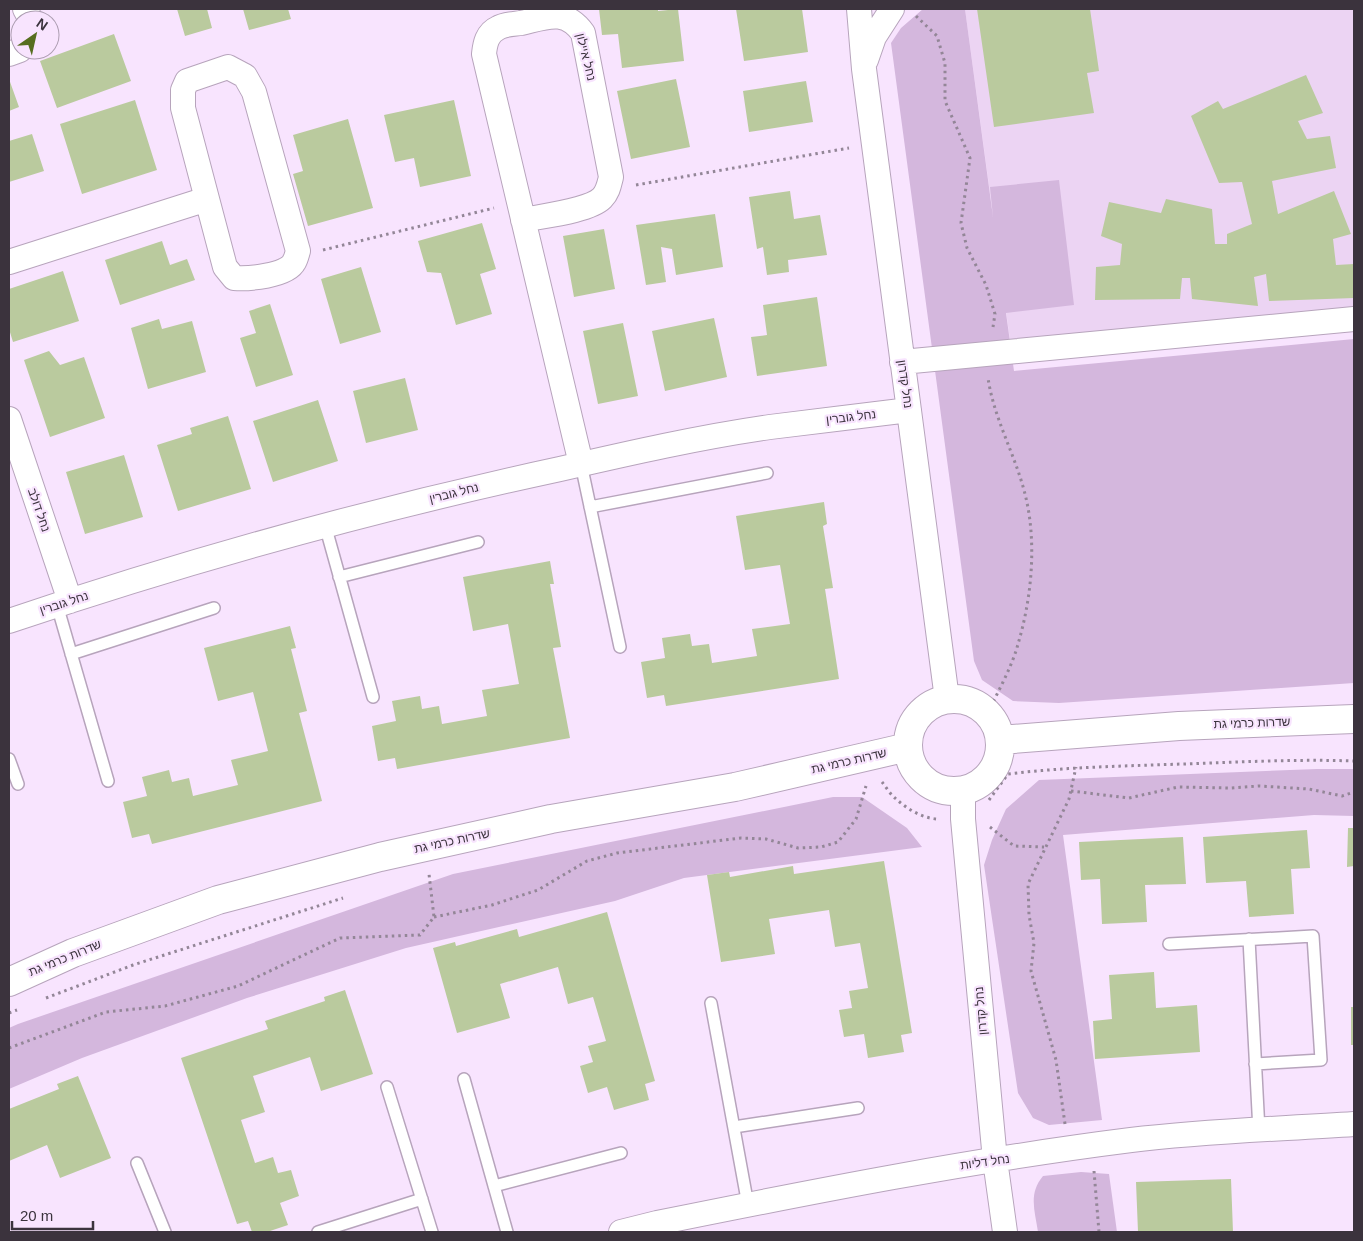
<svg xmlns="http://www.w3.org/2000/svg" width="1363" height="1241" font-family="Arial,'Noto Sans Hebrew',sans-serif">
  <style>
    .built { fill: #ecd4f3 }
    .green { fill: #d4b7dd }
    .building { fill: #baca9e }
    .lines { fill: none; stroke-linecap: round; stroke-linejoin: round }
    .lane-casing { stroke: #b7a4bc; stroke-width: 14 }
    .street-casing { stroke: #b7a4bc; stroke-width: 26 }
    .secondary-casing { stroke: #b7a4bc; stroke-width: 30 }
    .path { stroke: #938697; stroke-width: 3; stroke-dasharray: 2.5 4; stroke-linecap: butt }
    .lane { stroke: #fff; stroke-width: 11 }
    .street { stroke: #fff; stroke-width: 24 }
    .secondary { stroke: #fff; stroke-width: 28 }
    .labels { text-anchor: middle; stroke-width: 4.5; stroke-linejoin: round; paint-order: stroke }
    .street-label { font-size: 12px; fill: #3b333d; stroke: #f8e4fe }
  </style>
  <rect width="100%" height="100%" fill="#f8e4fe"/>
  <path class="built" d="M965,9H1354V310L1010,340Z"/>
  <path class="green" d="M923,9H965L993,217L990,187L1059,180L1074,305L1006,313L1014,371L1354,339V683L1059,703L1013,701L982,680L974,661L891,43L901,28Z
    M1317,769H1354V816L1314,815L1063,835L1102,1120L1049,1125L1033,1118L1018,1093L984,865L992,840L1006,809L1039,780Z
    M833,797H862L907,828L922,847L684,878L615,901L406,948L247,998L82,1058L9,1089V1028L18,1024L453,874Z
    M1081,1172L1109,1174L1117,1232H1038C1035,1211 1028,1194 1043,1176Z"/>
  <path class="building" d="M177,9H207L212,28L185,36Z
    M243,9H288L291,19L249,30Z
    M599,9H658V11L678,9L684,61L622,68L618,34L602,35Z
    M736,9H802L808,52L744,61Z
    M977,9H1090L1099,71L1087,73L1094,113L994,127Z
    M114,34L131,81L57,108L40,61Z
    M1306,75L1323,113L1298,121L1307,139L1330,136L1336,168L1272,181L1278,214L1334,191L1351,234L1333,239L1336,265L1354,264V298L1269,301L1266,274L1254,277L1258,306L1192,299L1190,278H1182L1180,299L1095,300L1096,267L1120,265L1122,244L1101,236L1109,202L1161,213L1166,199L1212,209L1215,244H1227V234L1252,224L1242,182L1219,183L1191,116L1218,101L1223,109Z
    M9,79L19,107L9,111Z
    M676,79L690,147L631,159L617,91Z
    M806,81L813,122L749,132L743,91Z
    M135,100L157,170L82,194L60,124Z
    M454,100L471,176L420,187L414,158L395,162L384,115Z
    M348,119L373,208L308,226L293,174L303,171L293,135Z
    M32,134L44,171L9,182V141Z
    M790,191L794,219L820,215L827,255L788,260L789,272L767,275L763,247L757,249L749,197Z
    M715,214L723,267L676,275L672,249L661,247L666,282L646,285L636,225Z
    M482,223L496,269L480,274L492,314L456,325L441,273L427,272L418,241Z
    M604,229L615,289L574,297L563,236Z
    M162,241L170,265L187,259L195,280L120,305L105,260Z
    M361,267L381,332L340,344L321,279Z
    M63,271L79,321L13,342L9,329V289Z
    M817,297L827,366L757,376L751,337L767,335L763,305Z
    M270,304L293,375L256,387L240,338L256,333L249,311Z
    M714,318L727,377L665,391L652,331Z
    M159,319L162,329L192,321L206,372L148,389L131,328Z
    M623,323L638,396L598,404L583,331Z
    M49,351L60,365L84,357L105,418L50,437L24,360Z
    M405,378L418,430L366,443L353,391Z
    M318,400L338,461L273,482L253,421Z
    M228,416L251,489L178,511L157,445L192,434L190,428Z
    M124,455L143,517L85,534L66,472Z
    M824,502L827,524L823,526L833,588L825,589L839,679L666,706L664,695L647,698L641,662L665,658L662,638L690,634L692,646L709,644L712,663L757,656L752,629L790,624L780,565L745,570L736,516Z
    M550,561L554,584H550L561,647L553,648L570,738L397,769L395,758L378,761L372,726L396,721L392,701L420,696L422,709L439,706L442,724L487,716L482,690L519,684L508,624L473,631L463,577Z
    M290,626L296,648L291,649L307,711L299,713L322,801L152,844L149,834L132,838L123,802L147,796L142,777L169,770L172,782L189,778L193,796L238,785L231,760L268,751L253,692L218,701L204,648Z
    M1348,828H1354V866L1347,867Z
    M1307,830L1310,868L1291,869L1294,914L1249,917L1246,881L1206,883L1203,837Z
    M1183,837L1186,884L1145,885L1147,922L1102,924L1100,879L1081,880L1079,842Z
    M884,861L912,1033L901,1035L904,1052L868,1058L864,1034L844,1037L839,1010L852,1008L849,991L868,988L860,943L835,947L829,910L769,919L775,954L721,962L707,875L729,872L730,877L793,866L794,874Z
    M607,912L655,1081L645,1084L649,1100L614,1110L607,1087L588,1093L580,1066L593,1062L588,1046L606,1041L593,997L568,1004L558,967L500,984L510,1018L457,1033L433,948L455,942L456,946L517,929L519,937Z
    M1154,972L1156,1008L1197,1005L1200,1052L1095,1059L1093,1021L1112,1019L1109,975Z
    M345,990L373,1074L321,1091L310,1057L253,1076L265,1112L241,1120L255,1163L273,1157L278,1173L291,1170L299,1196L280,1203L288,1225L267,1232H252L248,1221L237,1224L181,1058L268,1029L265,1021L325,1001L324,997Z
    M1351,1007H1354V1045H1351Z
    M78,1076L111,1158L60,1178L47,1145L9,1161V1109L59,1089L57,1084Z
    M1231,1179L1233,1232H1138L1136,1182Z"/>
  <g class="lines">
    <g class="lane-casing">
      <path id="lane" d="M581,464L620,647
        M590,507L767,473
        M325,525L373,697
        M339,577L478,542
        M57,605L108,781
        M71,654L214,608
        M9,759L18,784
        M1249,939L1259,1131
        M1169,944L1313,936L1321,1060L1255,1064
        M711,1003L748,1205
        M464,1079L507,1232
        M387,1087L432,1232
        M734,1127L858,1108
        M137,1163L165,1232
        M494,1186L621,1153
        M318,1232L422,1199"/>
    </g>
    <g class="street-casing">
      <path id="street" d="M25,9L31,20
        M859,9L864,69L947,699
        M9,54L20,50
        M866,60L874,37L892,9
        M228,67L245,76L254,92L298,251C297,254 296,259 294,262C287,276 248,279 234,278L225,267L183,108V90L187,81Z
        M523,220C542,216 589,211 602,198C608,192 609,185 611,177L583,33C565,8 547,17 521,23C514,24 504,24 498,28C487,33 485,44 484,54L581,464
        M9,262L207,199
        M902,362L1354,319
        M9,419L70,601
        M9,621C190,560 374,509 560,469C630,453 700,437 770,427C816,421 863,416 909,410
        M963,790V819L995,1160L1005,1232
        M621,1232L657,1223C815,1191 972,1160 1131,1140C1205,1131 1280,1129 1354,1124"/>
    </g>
    <g class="secondary-casing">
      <path id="secondary" d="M908 745a46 46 0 1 1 92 0a46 46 0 1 1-92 0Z
        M1000,740L1179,726L1354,719
        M9,982L73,953L218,900L380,857L551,819L735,787L908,747"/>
    </g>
    <path class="path" d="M916,16L937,36L945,63V101L970,158L961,223L967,248L986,285L995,314L993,327
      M636,185L849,148
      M323,250L494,208
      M988,713C998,691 1012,667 1018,644C1032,597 1037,541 1025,494C1015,454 994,419 988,378
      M882,782C886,787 890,794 895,798C907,809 923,819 939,819
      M1071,791L1129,798L1178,787L1231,788L1259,786L1309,789L1342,796L1354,792
      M989,800L1008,774C1066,767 1124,766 1183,764C1240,762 1297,759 1354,761
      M990,827L1014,846L1044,847
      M434,917L492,905L538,890L587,861L617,853L741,838L766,839L798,848L821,847L838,842L856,819L866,786
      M46,998L133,965L343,898
      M9,1013L17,1010
      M9,1048L106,1012L165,1006L238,986L340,938L420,935L434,917L429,874
      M1065,1124L1056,1060L1031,971L1034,943L1029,915L1028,884L1069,799L1076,767
      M1094,1171L1099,1232"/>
    <use href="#lane" class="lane"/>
    <use href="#street" class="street"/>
    <use href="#secondary" class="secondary"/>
  </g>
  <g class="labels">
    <g class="street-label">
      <text transform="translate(586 57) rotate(76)" y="4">נחל איילון</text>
      <text transform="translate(905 384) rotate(82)" y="4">נחל קדרון</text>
      <text transform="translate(851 417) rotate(-7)" y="4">נחל גוברין</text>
      <text transform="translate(454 493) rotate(-14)" y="4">נחל גוברין</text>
      <text transform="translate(39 510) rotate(71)" y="4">נחל דולב</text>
      <text transform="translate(64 603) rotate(-18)" y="4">נחל גוברין</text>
      <text transform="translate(1252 723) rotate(-2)" y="4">שדרות כרמי גת</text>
      <text transform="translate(849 761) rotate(-13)" y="4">שדרות כרמי גת</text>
      <text transform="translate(452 841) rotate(-12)" y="4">שדרות כרמי גת</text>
      <text transform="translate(65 958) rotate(-22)" y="4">שדרות כרמי גת</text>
      <text transform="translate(981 1011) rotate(-95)" y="4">נחל קדרון</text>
      <text transform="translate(985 1162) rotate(-8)" y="4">נחל דליות</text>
    </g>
  </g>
  <rect width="1363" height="1241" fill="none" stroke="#3b333d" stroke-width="20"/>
  <g transform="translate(35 35) rotate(34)"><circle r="24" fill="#f8e4fe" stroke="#ac9db1"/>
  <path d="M0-4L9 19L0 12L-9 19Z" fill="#566e1f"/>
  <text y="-8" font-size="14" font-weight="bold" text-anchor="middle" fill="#3b333d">N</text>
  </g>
  <path d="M12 1221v8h81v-8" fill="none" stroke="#3b333d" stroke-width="2.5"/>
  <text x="20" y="1221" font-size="15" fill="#3b333d" stroke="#f8e4fe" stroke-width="4" paint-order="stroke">20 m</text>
</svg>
